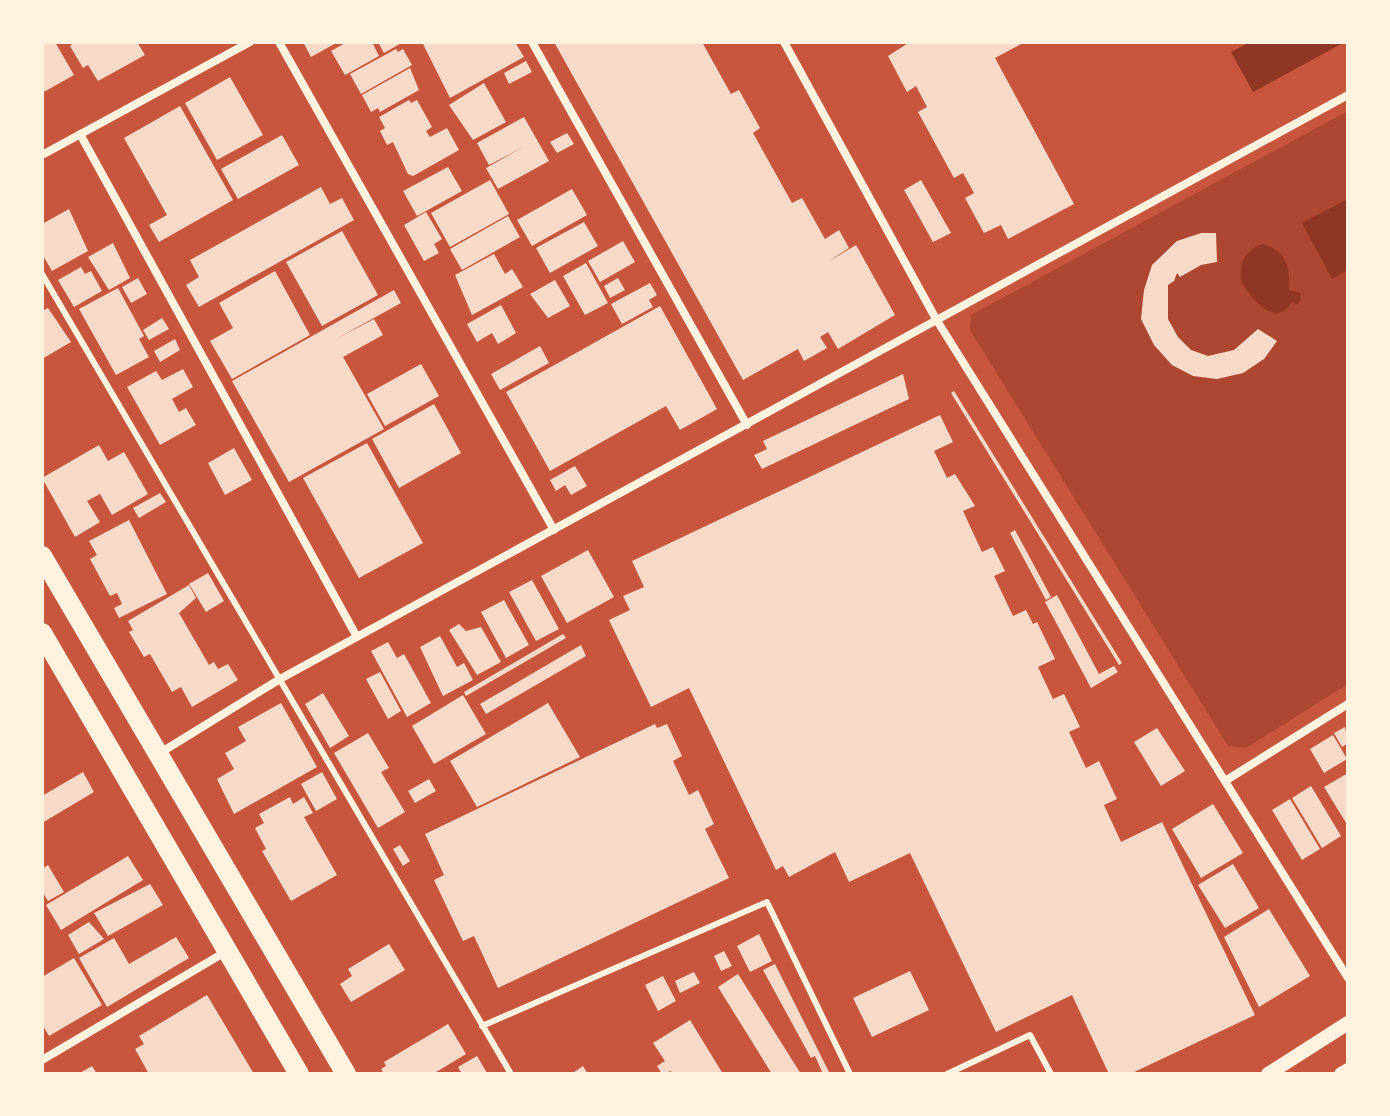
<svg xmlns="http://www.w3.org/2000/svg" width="1390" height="1116" font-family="'DM Sans',sans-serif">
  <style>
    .green { fill: #ae4732 }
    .water { fill: #8f3625 }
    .building { fill: #f7dbc8 }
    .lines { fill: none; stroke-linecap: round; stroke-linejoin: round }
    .service { stroke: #fff3e0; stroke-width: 6 }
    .minor { stroke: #fff3e0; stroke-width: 8 }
    .tertiary { stroke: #fff3e0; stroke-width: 14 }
    .primary { stroke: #fff3e0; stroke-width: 20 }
  </style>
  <rect width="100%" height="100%" fill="#c8553d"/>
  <path class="green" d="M1348,111V684L1246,748L1228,746L970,330L971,315Z"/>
  <path class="water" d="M1250,42H1343V43L1253,92L1231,52Z
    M1348,199V270L1332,279L1302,223Z
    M1262,244C1287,251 1290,267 1289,290L1301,293L1300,302L1296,305L1293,301C1290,303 1289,307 1286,309C1270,324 1247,292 1241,281C1239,262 1245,251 1262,244Z"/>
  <path class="building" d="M42,42H55L74,75L42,93Z
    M75,42H137L145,55L98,81L88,65L83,68L70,46Z
    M303,42H338L311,57Z
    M347,42H372L379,56L345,75L331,51Z
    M378,42H403L384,53Z
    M422,42H515L524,57L450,98Z
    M554,42H702L731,94L739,90L760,128L753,133L792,203L802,198L825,239L839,230L849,248L826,263L856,245L895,315L838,349L828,332L820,337L827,348L804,361L798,349L743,380Z
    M910,42H1025L995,58L1074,204L1008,239L1001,225L984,233L965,198L974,193L963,173L954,178L918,112L927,107L916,86L907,92L888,56Z
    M396,49L398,52L403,49L412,65L361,94L350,74Z
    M526,61L532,72L509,84L504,73Z
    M410,68L419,90L380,112L378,108L371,112L362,95Z
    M230,77L263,135L217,160L185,103Z
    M484,83L506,122L473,140L449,105Z
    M409,100L411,103L417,100L432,127L426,131L430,137L447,128L459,150L413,176L408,174L393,142L387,145L380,131L385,128L379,117Z
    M180,106L233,200L159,242L149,225L167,215L124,138Z
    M524,117L549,161L498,189L486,168L523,147L489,165L477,143Z
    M567,133L574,144L557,153L550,142Z
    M282,135L299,165L238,199L221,169Z
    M448,167L462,191L417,216L403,191Z
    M490,180L509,214L450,247L431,213Z
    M921,180L951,233L933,242L904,190Z
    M321,187L330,204L342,198L354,220L199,307L186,285L199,277L190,260Z
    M572,189L587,215L532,246L517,220Z
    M69,209L88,251L52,271L42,254V224Z
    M426,212L442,239L434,244L439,253L424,261L404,225Z
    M508,216L520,237L462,270L450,249Z
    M584,222L598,246L550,273L536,248Z
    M342,231L378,295L322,326L286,262Z
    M1201,233H1216L1217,262L1201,265L1180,277L1177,273L1174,281L1168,285V319L1178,337L1191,350L1208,356L1234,350L1258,329L1277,341L1264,359L1243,373L1217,379L1193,376L1172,365L1154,345L1141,319L1144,290L1152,265L1177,241Z
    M623,241L635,262L600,282L588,261Z
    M113,243L130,278L109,290L88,257Z
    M494,254L505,274L512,269L523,287L472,315L455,275Z
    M586,263L608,303L585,315L563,276Z
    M81,267L85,274L91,271L102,291L74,307L58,280Z
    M275,271L310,335L232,379L210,341L233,328L219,303Z
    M138,278L147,294L131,303L122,287Z
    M618,278L625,290L610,298L604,286Z
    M555,280L570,306L548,318L530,294Z
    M650,283L657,295L649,300L653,307L622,324L611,304Z
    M118,288L144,336L139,339L149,357L116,375L79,309Z
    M394,290L401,303L334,340L374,319L383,335L343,357L384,429L289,482L232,381Z
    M501,305L516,333L498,344L492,333L477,342L467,324Z
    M660,306L717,409L680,430L666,406L550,471L506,392Z
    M48,308L71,342L42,359V311Z
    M162,318L169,329L149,340L143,330Z
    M175,339L180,350L160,362L154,351Z
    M540,346L549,363L500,390L491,374Z
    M421,364L439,396L385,426L367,394Z
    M183,369L193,387L172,399L179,412L186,408L196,425L160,445L127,387L156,371L162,380Z
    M903,374L909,399L762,469L754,455L767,449L763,441Z
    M954,391L1122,663L1119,665L951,393Z
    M434,404L461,453L399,488L372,439Z
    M940,415L953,442L934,451L947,478L955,474L975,506L963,511L982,552L993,547L1005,571L994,576L1013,616L1026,610L1033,624L1037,622L1055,659L1038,667L1053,699L1064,694L1080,727L1069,732L1086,768L1099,761L1117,799L1104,805L1121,842L1162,822L1255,1015L1130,1074H1109L1072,995L996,1032L910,853L849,882L835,852L789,877L783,866L776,870L689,688L651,707L609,620L630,610L623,596L644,587L632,561Z
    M367,443L423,543L359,578L303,478Z
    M99,445L108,461L124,452L148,494L112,515L100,494L87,501L100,522L75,537L42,478Z
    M234,448L252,480L225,495L208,463Z
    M575,466L587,486L571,495L565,485L556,491L550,480Z
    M160,493L166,502L139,518L133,508Z
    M129,520L167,594L119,618L114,608L122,604L117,593L110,596L90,559L97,555L89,541Z
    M1015,530L1051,597L1046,600L1010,533Z
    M588,550L614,597L567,623L541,576Z
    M208,573L224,601L206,612L189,584Z
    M532,580L559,629L536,641L509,592Z
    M189,585L196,598L179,613L209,665L214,662L218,669L228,664L238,680L192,707L181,687L172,692L150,654L144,657L129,632L133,630L128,621Z
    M1057,595L1099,674L1114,666L1118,672L1091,688L1045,602Z
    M504,600L529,645L506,658L481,612Z
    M459,624L466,631L481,627L501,662L477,675L449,630Z
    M563,634L566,638L466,696L464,692Z
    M440,636L457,667L464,663L473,680L443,696L420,647Z
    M388,642L397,658L404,654L431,703L407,717L371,651Z
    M581,645L586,656L486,714L480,704Z
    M380,672L401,711L388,719L366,679Z
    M323,693L349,736L330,748L305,704Z
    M463,695L486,734L434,764L412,726Z
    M281,703L317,767L234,814L217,779L234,769L225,753L246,741L238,727Z
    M548,703L580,757L477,807L450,761Z
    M655,724L657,728L667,724L682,756L673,761L689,795L698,790L714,824L705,829L729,878L498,988L474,936L463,941L434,880L444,875L425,834Z
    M1345,727L1348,743L1342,747L1334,733Z
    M1157,728L1185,771L1161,786L1134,742Z
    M368,733L389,768L381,772L405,812L378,828L334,753Z
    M1333,735L1347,759L1324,773L1310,749Z
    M83,772L94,792L42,823V796Z
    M322,772L337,799L316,811L301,784Z
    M1348,773V826L1324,787Z
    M429,779L436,791L415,803L408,791Z
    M1311,786L1341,836L1322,848L1292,798Z
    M290,797L293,804L304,797L313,813L304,817L337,875L291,901L262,851L266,849L255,828L264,823L259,814Z
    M1290,799L1320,849L1302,860L1272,810Z
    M1213,804L1243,853L1201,878L1172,829Z
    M400,845L410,861L403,866L393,849Z
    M128,856L143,880L61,930L46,905Z
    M1233,864L1259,908L1225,928L1198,885Z
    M48,865L64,892L48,901L42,891V869Z
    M150,884L163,905L108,936L94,913Z
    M1269,909L1310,976L1259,1007L1224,937Z
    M89,922L104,939L79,954L68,935Z
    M759,934L772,961L750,972L737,946Z
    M176,937L189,958L107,1007L79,958L114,938L129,964Z
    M389,944L405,970L351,1002L340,984L352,976L348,969Z
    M724,951L732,966L721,971L714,956Z
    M74,958L102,1005L49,1036L42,1024V977Z
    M775,964L830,1074H823L815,1056L811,1058L763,970Z
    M910,971L929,1010L872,1037L853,998Z
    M694,972L700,983L680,993L675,981Z
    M738,974L801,1074H772L718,987Z
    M663,976L676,1001L658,1011L645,985Z
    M207,995L254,1074H149L135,1049L144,1044L139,1036Z
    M690,1020L723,1074H673L671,1071L662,1074L657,1066L665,1061L653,1043Z
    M448,1024L466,1054L433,1074H384L381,1069L386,1066L384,1062Z
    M477,1056L487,1073L462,1074L458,1067Z
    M92,1066L97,1074H78Z
    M583,1066L588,1074H571Z"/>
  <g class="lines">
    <path class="service" d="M42,274L511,1074
      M482,1026L767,902L850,1074
      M947,1074L1030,1035L1051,1074"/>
    <path class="minor" d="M279,42L554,530
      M532,42L747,425
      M784,42L936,319L1348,978
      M80,134L357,637
      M42,155L250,42
      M160,753L280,679L1348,95
      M1225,781L1348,704
      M42,1060L227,951"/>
    <path class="tertiary" d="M1268,1074L1348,1023
      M1341,1074L1348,1070"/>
    <path class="primary" d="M42,556L346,1074
      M42,633L299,1074"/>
  </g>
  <rect width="1390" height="1116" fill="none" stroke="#fff3e0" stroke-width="88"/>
</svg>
